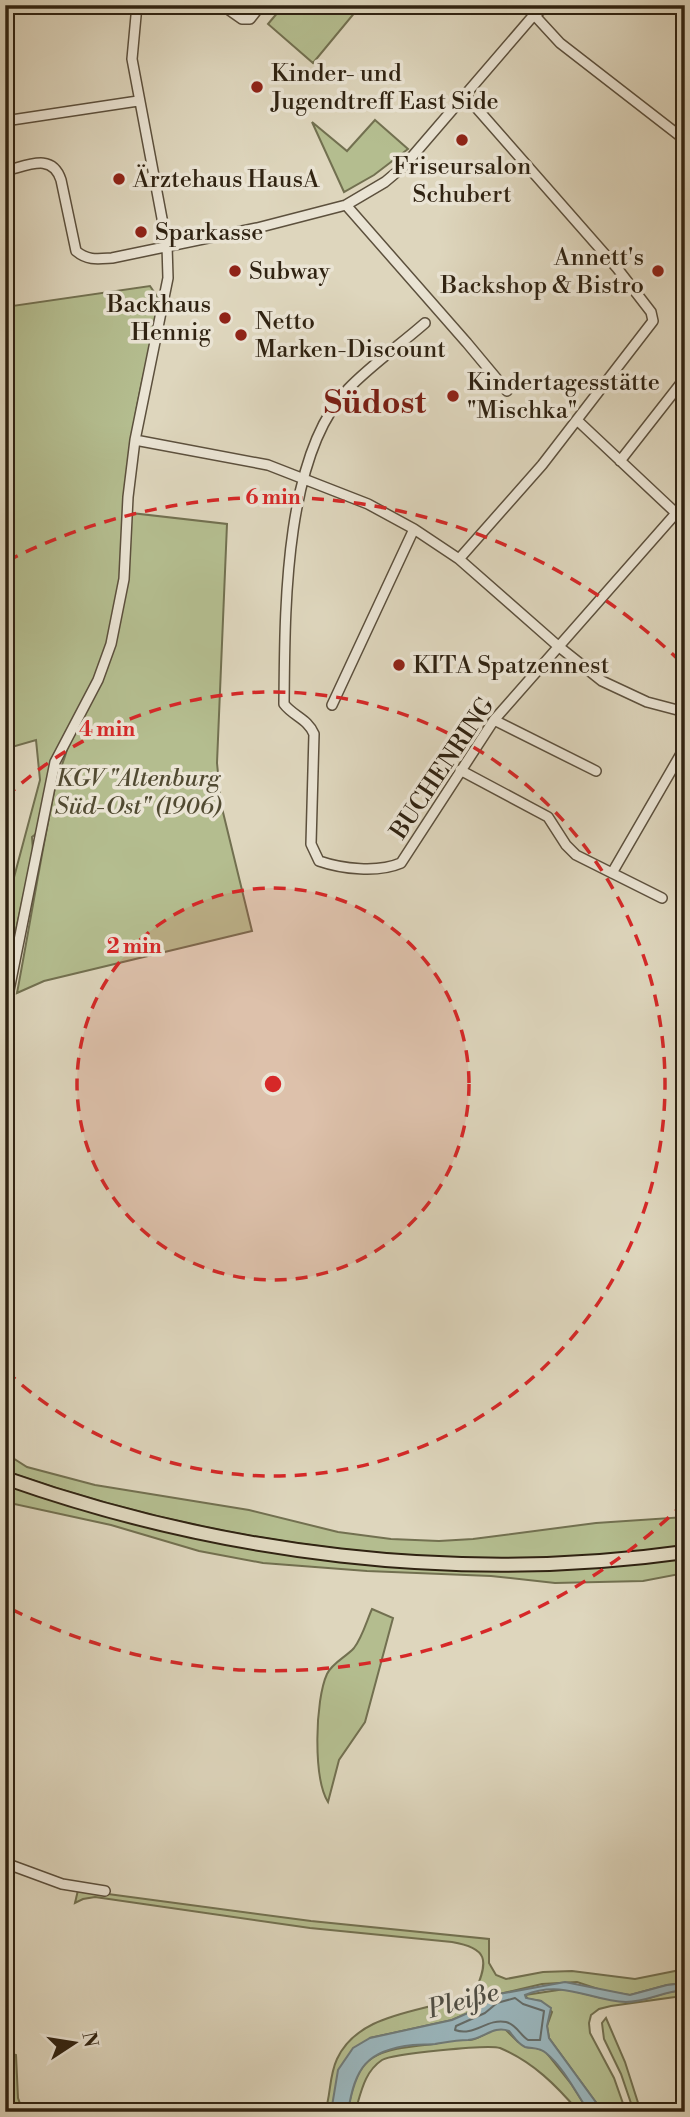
<svg xmlns="http://www.w3.org/2000/svg" width="690" height="2117" font-family="'Libre Bodoni',serif">
  <style>
    .green { fill: #b4bd8f; stroke: #727050; stroke-width: 2 }
    .water { fill: #9ab6bd; stroke: #707b79; stroke-width: 2 }
    .lines { fill: none; stroke-linecap: round; stroke-linejoin: round }
    .shore { stroke: #656c68; stroke-width: 2 }
    .minor-casing { stroke: #5c503d; stroke-width: 12 }
    .highway-casing { stroke: #302312; stroke-width: 16 }
    .minor { stroke: #eae4d4; stroke-width: 9 }
    .highway { stroke: #ded6bd; stroke-width: 12 }
    .ring { fill: none; stroke: #d62828; stroke-width: 3.5; stroke-dasharray: 12 9 }
    .poi-dot { fill: #8f2418; stroke: #eae4d4; stroke-width: 2.5 }
    .labels { text-anchor: middle; stroke-width: 7; stroke-linejoin: round; paint-order: stroke }
    .poi-label { font-size: 24px; fill: #302312; stroke: #eae4d4; text-anchor: start }
    .street-label { font-size: 24px; fill: #302312; stroke: #eae4d4 }
    .park-label { font-size: 24px; font-style: italic; fill: #514a31; stroke: #eae4d4 }
    .water-label { font-size: 26px; font-style: italic; fill: #504f45; stroke: #eae4d4 }
    .district-label { font-size: 32px; font-weight: bold; fill: #7a1f14; stroke: #eae4d4 }
    .centre { fill: #d62828; stroke: #eae4d4; stroke-width: 3.5 }
    .ring-label { font-size: 21px; text-anchor: middle; font-weight: bold; fill: #d62828; stroke: #eae4d4; stroke-width: 7; stroke-linejoin: round; paint-order: stroke }
  </style>
  <rect width="100%" height="100%" fill="#ded6bd"/>
  <filter id="stains"><feTurbulence type="fractalNoise" baseFrequency=".00286" numOctaves="4"/><feColorMatrix values="0 0 0 0 .2 0 0 0 0 .09 0 0 0 0 .02 0 0 0 .5 -.17"/></filter>
  <radialGradient id="worn" r=".72"><stop offset=".6" stop-color="#630" stop-opacity="0"/><stop offset="1" stop-color="#630" stop-opacity=".3"/></radialGradient>
  <path class="green" d="M284,5H361L313,63L268,24Z
    M375,120L408,149L374,175L344,192L312,122L347,151Z
    M150,286L162,304C141,376 129,437 123,512L227,524L217,763L221,804L252,931L44,981L17,993C30,924 41,855 55,787C58,769 73,747 67,730L54,758L37,833L32,837L33,851L5,982V911L40,780L36,740L5,749V307Z
    M5,1453L27,1467L95,1485L249,1510L338,1532L391,1539L439,1541L473,1539L596,1523L685,1517V1546C458,1578 221,1547 5,1471Z
    M5,1484C117,1524 233,1551 351,1562C390,1566 429,1565 468,1566C541,1568 612,1568 685,1558V1573L643,1581L555,1583L491,1576L367,1571L263,1563L199,1551L111,1525L5,1502Z
    M372,1609L393,1618L365,1722L339,1760L328,1802C313,1778 315,1700 327,1674C332,1663 346,1657 354,1648C362,1638 367,1620 372,1609Z
    M78,1890L311,1921L489,1939V1963L496,1975L506,1979L543,1972L572,1971L635,1979L685,1969V1983L667,1985L630,1995L604,1991L577,1982L542,1984L499,1994L482,2007L452,2020L370,2038L333,2102L331,2112H325C331,2094 329,2076 337,2059C355,2020 402,2014 439,2004C451,2001 463,1996 475,1992C489,1960 488,1948 452,1942L310,1928L95,1897L83,1899L75,1903Z
    M565,1989L602,1998L645,1999L669,1992L685,1990L683,1994L675,1997L611,2006L599,2009L591,2015L589,2023L590,2033L614,2078L626,2112H603L549,2038L547,2026L552,2012L541,2001L528,1999L525,1995Z
    M606,2018L625,2062L641,2112H634L621,2074L604,2039L602,2023Z
    M495,2029H505L518,2042L545,2051L572,2085L589,2112H579C556,2085 533,2062 500,2048C489,2044 392,2054 382,2060C364,2072 361,2093 355,2112H348C356,2051 379,2050 433,2044C440,2043 447,2040 454,2039C459,2039 465,2040 470,2040C479,2039 487,2033 495,2029Z
    M5,2052L16,2055L18,2098L23,2112H5Z"/>
  <path class="water" d="M565,1982L630,1995L667,1985L685,1983V1990C664,1991 647,2002 626,2002C591,2001 563,1979 525,1995L526,1998L541,2001L551,2008L547,2026L549,2038L603,2112H589C576,2093 564,2068 546,2053C539,2047 532,2049 525,2047C518,2044 514,2037 509,2031C493,2025 484,2039 468,2040C456,2040 447,2042 435,2044C428,2045 421,2044 413,2045C366,2050 355,2068 348,2112H331L338,2070L353,2048L370,2038L452,2020L482,2007L499,1994Z"/>
  <g class="lines">
    <path class="shore" d="M515,1998L523,2004L544,2011L540,2040H528C520,2035 516,2024 506,2022C487,2018 474,2037 455,2030L456,2026L485,2013L497,2003Z"/>
    <g class="minor-casing">
      <path id="minor" d="M222,5L242,19H250L261,5
        M525,5L560,43L685,140
        M5,121L138,101
        M5,171C27,166 52,152 61,180L76,251C88,261 98,259 112,258L257,228L346,205L385,182L404,166L533,16L548,5
        M346,205L467,343L507,391
        M5,274L9,289
        M425,323C400,345 371,365 348,389C283,457 285,614 284,704C293,716 308,719 314,734L311,844L319,861C342,869 378,873 401,863L494,720L685,503
        M578,421L677,514
        M135,440L268,465L368,504L414,529L459,559L558,646L602,681L647,702L685,712
        M620,461L685,378
        M459,559L542,465L653,321L651,312L617,268L466,96
        M332,705L414,529
        M494,720L596,771
        M460,770L548,817L566,845L576,855L662,898
        M612,873L682,752L685,736
        M5,1010L55,762L98,680L111,644L124,579L128,497L135,440L168,278L167,245L132,59L137,5
        M5,1863L62,1884L105,1891"/>
    </g>
    <g class="highway-casing">
      <path id="highway" d="M5,1478C220,1554 458,1584 685,1552"/>
    </g>
    <use href="#minor" class="minor"/>
    <use href="#highway" class="highway"/>
  </g>
  <circle cx="273" cy="1084" r="196" fill="#d62828" fill-opacity=".12"/>
  <g class="ring">
    <circle cx="273" cy="1084" r="196"/>
    <path d="M6 797A392 392 0 1 1 6 1371"/>
    <path d="M684 1503A587 587 0 0 1 7 1607M7 561A587 587 0 0 1 684 665"/>
  </g>
  <g class="poi-dot">
    <circle cx="257" cy="87" r="7"/>
    <circle cx="462" cy="140" r="7"/>
    <circle cx="119" cy="179" r="7"/>
    <circle cx="141" cy="232" r="7"/>
    <circle cx="235" cy="271" r="7"/>
    <circle cx="658" cy="271" r="7"/>
    <circle cx="225" cy="318" r="7"/>
    <circle cx="241" cy="335" r="7"/>
    <circle cx="453" cy="396" r="7"/>
    <circle cx="399" cy="665" r="7"/>
  </g>
  <g class="labels">
    <g class="poi-label">
      <text x="271" y="81">Kinder- und<tspan x="271" dy="28">Jugendtreff East Side</tspan></text>
      <text x="462" y="174" text-anchor="middle">Friseursalon<tspan x="462" dy="28">Schubert</tspan></text>
      <text x="133" y="187">Ärztehaus HausA</text>
      <text x="155" y="240">Sparkasse</text>
      <text x="644" y="265" text-anchor="end">Annett's<tspan x="644" dy="28">Backshop &amp; Bistro</tspan></text>
      <text x="249" y="279">Subway</text>
      <text x="211" y="312" text-anchor="end">Backhaus<tspan x="211" dy="28">Hennig</tspan></text>
      <text x="255" y="329">Netto<tspan x="255" dy="28">Marken-Discount</tspan></text>
      <text x="467" y="390">Kindertagesstätte<tspan x="467" dy="28">"Mischka"</tspan></text>
      <text x="413" y="673">KITA Spatzennest</text>
    </g>
    <g class="street-label">
      <text transform="translate(442 768) rotate(-56)" y="8">BUCHENRING</text>
    </g>
    <g class="park-label">
      <text x="138" y="786">KGV "Altenburg<tspan x="138" dy="28">Süd-Ost" (1906)</tspan></text>
    </g>
    <g class="water-label">
      <text transform="translate(463 2000) rotate(-15)" y="9">Pleiße</text>
    </g>
    <g class="district-label">
      <text x="375" y="413">Südost</text>
    </g>
  </g>
  <circle cx="273" cy="1084" r="10" class="centre"/>
  <g class="ring-label">
    <text x="273" y="504">6 min</text>
    <text x="107" y="736">4 min</text>
    <text x="134" y="953">2 min</text>
  </g>
  <rect width="690" height="2117" fill="none" stroke="#ded6bd" stroke-width="28"/>
  <rect x="7" y="7" width="676" height="2103" fill="none" stroke="#302312" stroke-width="3.5"/>
  <rect x="14" y="14" width="662" height="2089" fill="none" stroke="#302312" stroke-width="2"/>
  <g transform="translate(74 2043) rotate(78)" stroke="#eae4d4" stroke-width="5" paint-order="stroke">
  <path d="M0-5L12 26L0 18L-12 26Z" fill="#302312"/>
  <text y="-10" font-size="19" font-weight="bold" text-anchor="middle" fill="#302312">N</text>
  </g>
  <rect width="100%" height="100%" filter="url(#stains)"/>
  <rect width="100%" height="100%" fill="url(#worn)"/>
</svg>
